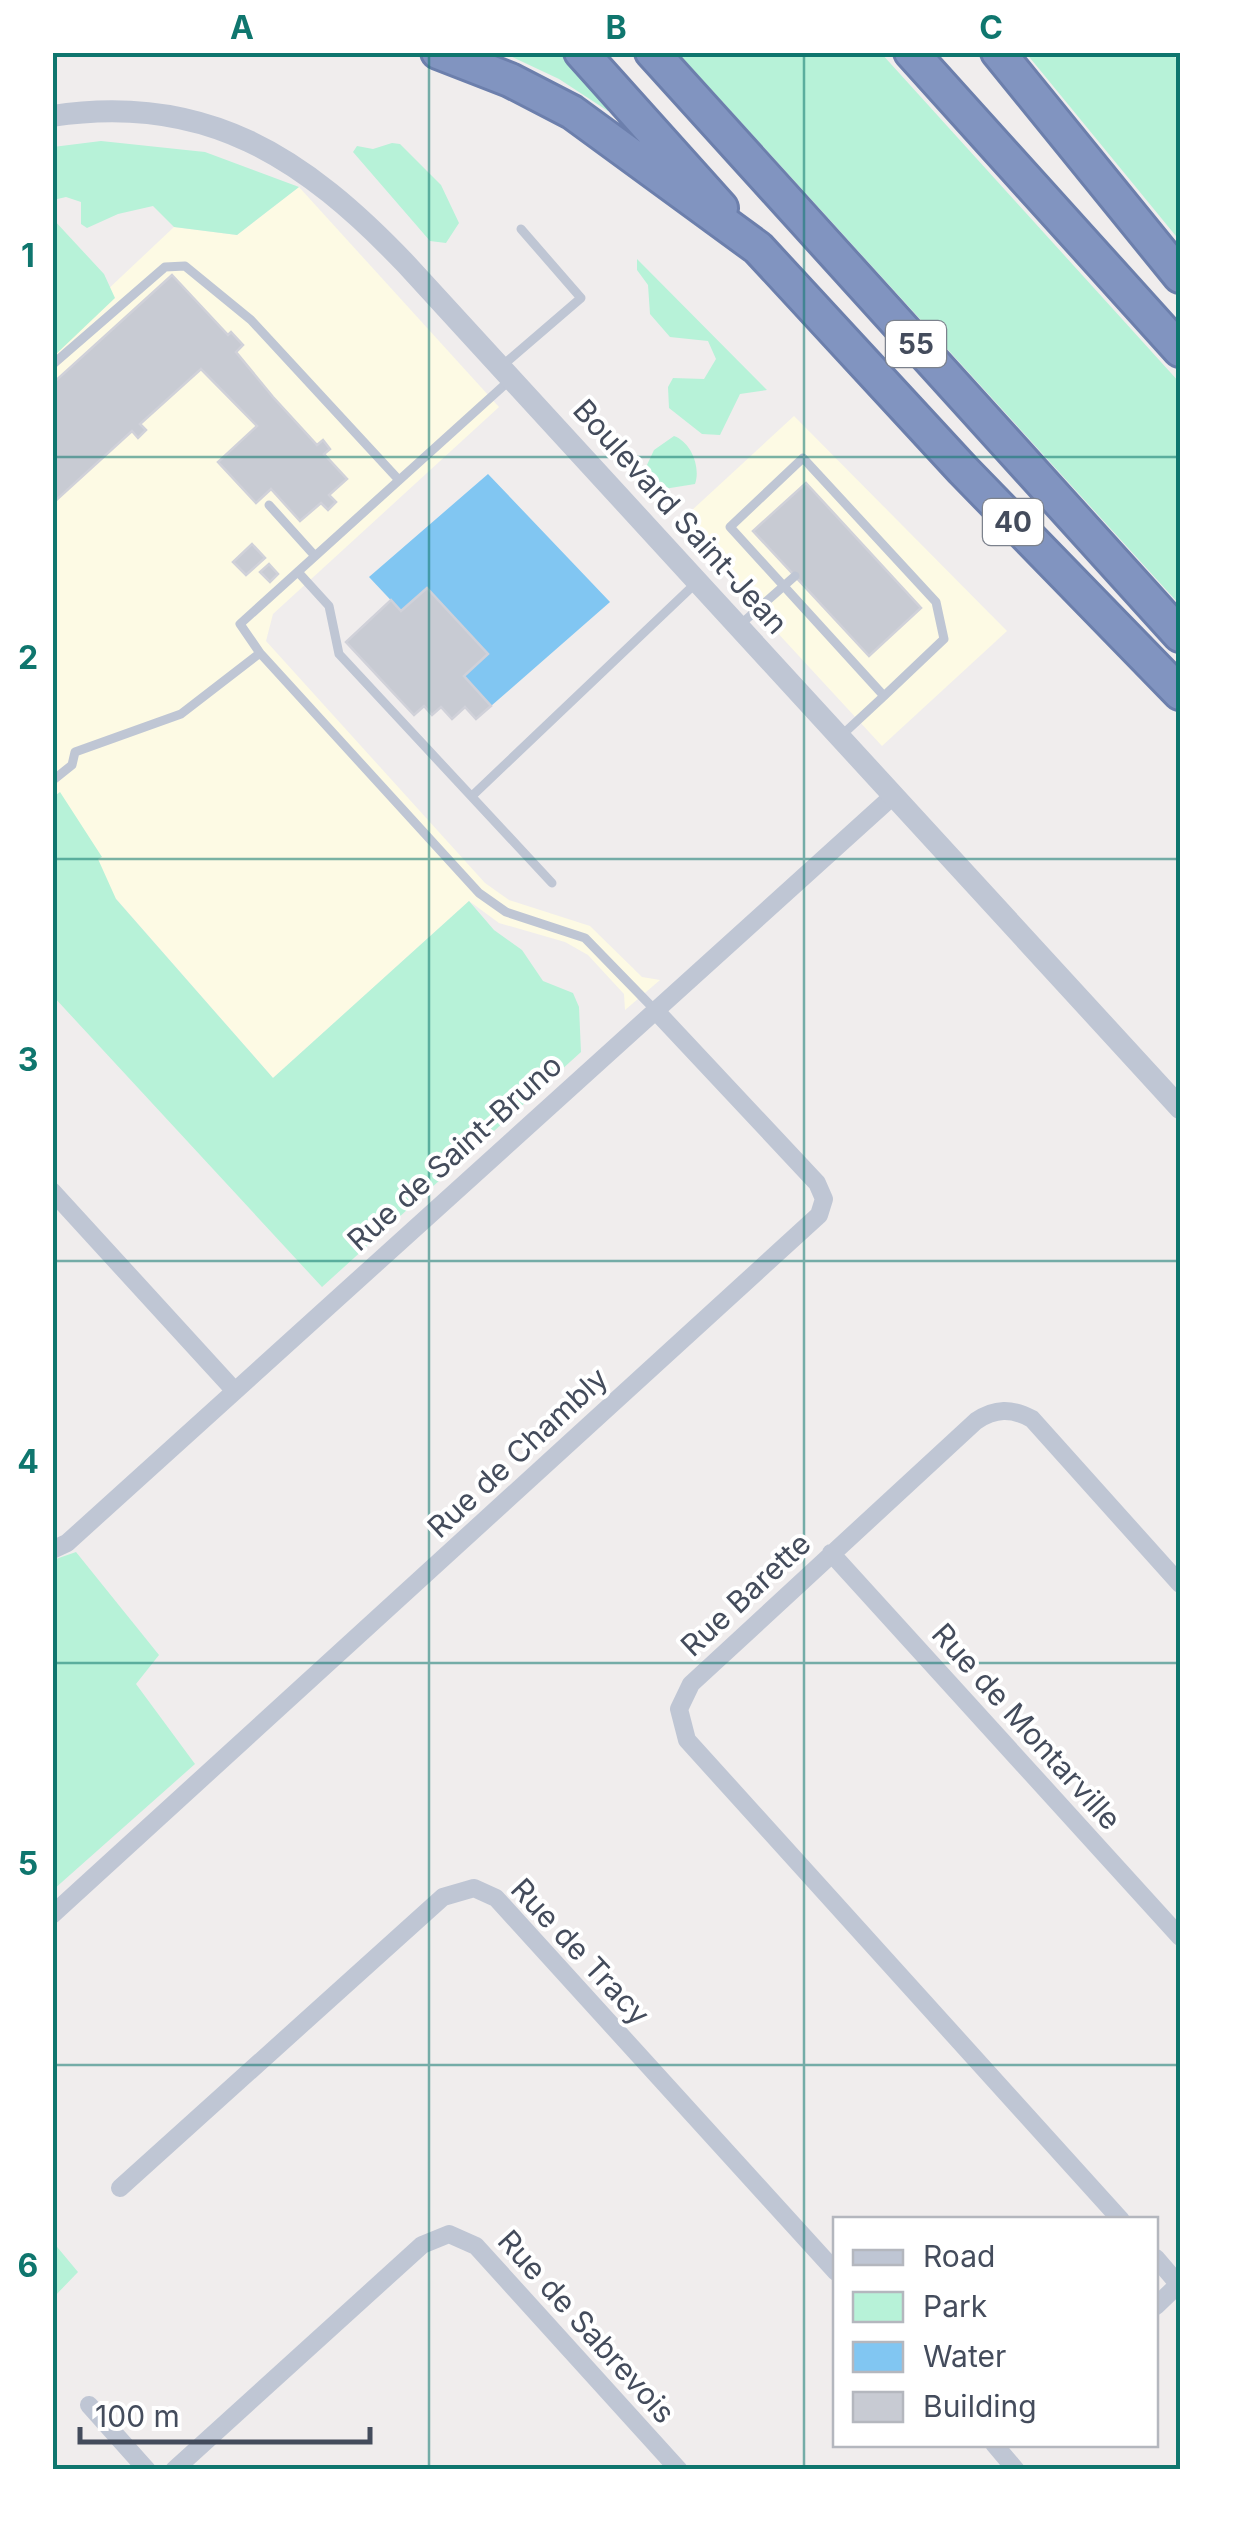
<svg xmlns="http://www.w3.org/2000/svg" width="1233" height="2522" font-family="Inter,sans-serif">
  <style>
    .commercial { fill: #fdfae4 }
    .green { fill: #b7f2d8 }
    .water { fill: #81c6f2 }
    .building { fill: #c8cbd3; stroke: #d0d1d9; stroke-width: 2.5 }
    .lines { fill: none; stroke-linecap: round; stroke-linejoin: round }
    .motorway-casing { stroke: #6c7fac; stroke-width: 38 }
    .service { stroke: #bfc6d4; stroke-width: 9 }
    .minor { stroke: #bfc6d4; stroke-width: 18 }
    .tertiary { stroke: #bfc6d4; stroke-width: 22 }
    .motorway { stroke: #8194c0; stroke-width: 32 }
    .grid { fill: none; stroke: #0f766e; stroke-width: 2.5; stroke-opacity: 0.55 }
    .labels { text-anchor: middle; stroke-width: 8; stroke-linejoin: round; paint-order: stroke }
    .shield { fill: #fff; stroke: #7c828d; stroke-width: 2.5 }
    .shield-label { font-size: 28px; font-weight: bold; fill: #444c5c }
    .street-label { font-size: 30px; fill: #444c5c; stroke: #fff }
    .neatline { fill: none; stroke: #0f766e; stroke-width: 4 }
    .grid-label { font-size: 32px; text-anchor: middle; font-weight: bold; fill: #0f766e }
  </style>
  <rect width="100%" height="100%" fill="#f0eded"/>
  <path class="commercial" d="M299,187L499,407L273,614L266,641L485,883L509,900L590,926L642,977L660,980L625,1010L624,994L588,955L565,942L499,923L469,901L273,1078L76,853L53,872L52,342L174,227L237,235Z
    M794,416L1007,631L882,746L677,524Z"/>
  <path class="green" d="M504,53H564L613,106L608,111L559,79Z
    M678,53H881L1180,383V605Z
    M1026,53H1171L1180,63V241Z
    M101,141L205,152L299,187L237,235L174,227L153,206L118,214L87,228L81,224V202L66,197L53,200V147Z
    M392,143L400,144L441,185L459,223L446,243L430,241L353,152L357,146L373,149Z
    M53,219L104,274L115,298L53,357Z
    M637,259L767,390L740,394L720,435L702,434L669,408L668,387L673,378L704,379L716,359L708,341L670,337L650,314L648,285L637,270Z
    M674,436C691,442 701,467 695,484L664,489L646,467L654,450Z
    M60,792L102,857L98,859L116,899L273,1078L469,901L494,930L522,950L543,981L573,993L579,1007L581,1052L322,1287L53,996L52,798Z
    M76,1552L159,1655L136,1684L195,1764L53,1890V1560Z
    M53,2242L78,2272L53,2298H52Z"/>
  <path class="water" d="M488,474L610,602L491,706L464,676L427,589L401,611L369,577Z"/>
  <path class="building" d="M172,275L228,335L231,332L243,345L236,352L273,397L317,445L323,440L330,449L324,454L347,479L329,495L336,502L328,510L321,503L300,521L271,489L256,503L218,462L257,426L201,369L140,424L146,430L138,438L132,431L52,504V384Z
    M806,483L921,608L869,656L753,531Z
    M252,544L265,558L246,575L233,562Z
    M269,564L278,574L270,582L260,572Z
    M427,588L488,654L464,676L491,706L476,719L465,707L452,719L441,707L432,715L424,706L414,715L346,642L391,600L401,611Z"/>
  <g class="lines">
    <g class="motorway-casing">
      <path id="motorway" d="M438,52L510,80L572,112L758,248L963,470L1180,693
        M581,52L721,208
        M652,52L1180,635
        M911,52L1180,350
        M998,52L1180,276"/>
    </g>
    <path class="service" d="M52,365L165,267L185,266L251,320L398,479
      M503,365L581,298L521,229
      M511,379L240,624L260,653L479,893L506,912L585,938L655,1010
      M269,505L315,556
      M298,572L329,606L339,654L552,883
      M741,624L795,576
      M842,735L884,696L944,639L936,602L803,458L730,527L884,696
      M52,781L72,765L75,752L181,714L260,653
      M472,796L696,583"/>
    <path class="minor" d="M52,1191L234,1390
      M52,1550L67,1543L894,795
      M831,1553L1180,1937
      M52,1915L819,1215L824,1199L817,1183L655,1010
      M120,2188L443,1897L474,1888L496,1898L836,2272
      M1121,2220L687,1740L679,1709L691,1684L976,1421C995,1408 1012,1408 1032,1419L1180,1584
      M1156,2258L1180,2286
      M1156,2306L1180,2283
      M89,2405L147,2470
      M994,2444L1016,2470
      M174,2470L422,2245L449,2234L476,2246L679,2470"/>
    <path class="tertiary" d="M52,116C206,92 305,158 406,264L1180,1108"/>
    <use href="#motorway" class="motorway"/>
  </g>
  <path class="grid" d="M429,52V2470M804,52V2470M52,457H1180M52,859H1180M52,1261H1180M52,1663H1180M52,2065H1180"/>
  <g class="labels">
    <g class="shield">
      <rect x="886" y="321" width="60" height="46" rx="8"/>
      <rect x="983" y="499" width="60" height="46" rx="8"/>
    </g>
    <g class="shield-label">
      <text x="916" y="354">55</text>
      <text x="1013" y="532">40</text>
    </g>
    <g class="street-label">
      <text transform="translate(680 517) rotate(48)" y="10">Boulevard Saint-Jean</text>
      <text transform="translate(455 1153) rotate(-42)" y="10">Rue de Saint-Bruno</text>
      <text transform="translate(518 1453) rotate(-43)" y="10">Rue de Chambly</text>
      <text transform="translate(746 1595) rotate(-43)" y="10">Rue Barette</text>
      <text transform="translate(1026 1727) rotate(48)" y="10">Rue de Montarville</text>
      <text transform="translate(580 1952) rotate(47)" y="10">Rue de Tracy</text>
      <text transform="translate(586 2327) rotate(48)" y="10">Rue de Sabrevois</text>
    </g>
  </g>
  <rect width="1233" height="2522" fill="none" stroke="#ffffff" stroke-width="110"/>
  <rect x="833" y="2217" width="325" height="230" fill="#ffffff" stroke="#b4b7be" stroke-width="2.5"/>
  <rect x="853" y="2250" width="50" height="15" fill="#bfc6d4" stroke="#b4b7be" stroke-width="2.5"/>
  <text x="923" y="2267" font-size="30" fill="#444c5c">Road</text>
  <rect x="853" y="2292" width="50" height="30" fill="#b7f2d8" stroke="#b4b7be" stroke-width="2.5"/>
  <text x="923" y="2317" font-size="30" fill="#444c5c">Park</text>
  <rect x="853" y="2342" width="50" height="30" fill="#81c6f2" stroke="#b4b7be" stroke-width="2.5"/>
  <text x="923" y="2367" font-size="30" fill="#444c5c">Water</text>
  <rect x="853" y="2392" width="50" height="30" fill="#c8cbd3" stroke="#b4b7be" stroke-width="2.5"/>
  <text x="923" y="2417" font-size="30" fill="#444c5c">Building</text>
  <path d="M80 2427v15h290v-15" fill="none" stroke="#444c5c" stroke-width="5"/>
  <text x="95" y="2427" font-size="30" fill="#444c5c" stroke="#ffffff" stroke-width="8" paint-order="stroke">100 m</text>
  <rect x="55" y="55" width="1123" height="2412" class="neatline"/>
  <g class="grid-label">
    <text x="242" y="39">A</text>
    <text x="616" y="39">B</text>
    <text x="991" y="39">C</text>
    <text x="28" y="267">1</text>
    <text x="28" y="669">2</text>
    <text x="28" y="1071">3</text>
    <text x="28" y="1473">4</text>
    <text x="28" y="1875">5</text>
    <text x="28" y="2277">6</text>
  </g>
</svg>
